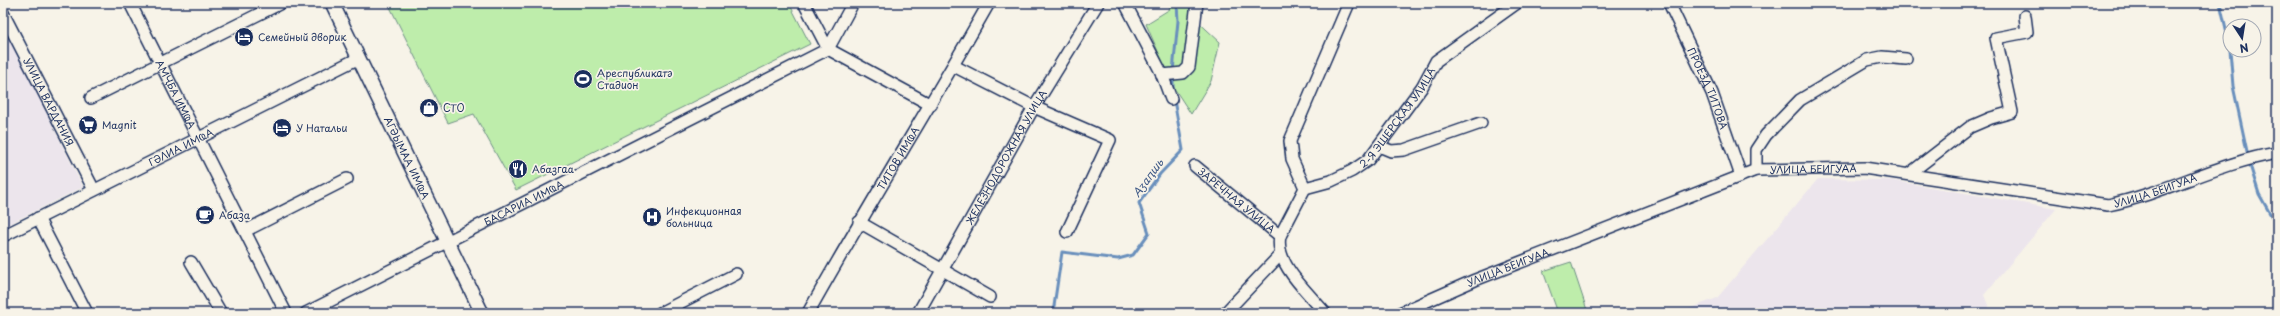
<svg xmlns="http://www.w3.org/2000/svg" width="2280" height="316" font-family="'Playpen Sans',sans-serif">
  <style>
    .built { fill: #ece5ec }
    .green { fill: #beedab; stroke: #6c8e84 }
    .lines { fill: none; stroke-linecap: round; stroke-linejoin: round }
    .stream { stroke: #698fbc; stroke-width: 3 }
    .minor-casing { stroke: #1b2f5e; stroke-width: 14 }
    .tertiary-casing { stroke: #1b2f5e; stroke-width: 16 }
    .minor { stroke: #f7f3e8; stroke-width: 11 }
    .tertiary { stroke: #f7f3e8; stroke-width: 13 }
    .labels { text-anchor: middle; stroke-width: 3.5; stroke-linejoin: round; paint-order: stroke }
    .poi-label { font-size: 10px; fill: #1b2f5e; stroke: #f7f3e8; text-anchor: start }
    .street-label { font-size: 10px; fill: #1b2f5e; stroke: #f7f3e8 }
    .water-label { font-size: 11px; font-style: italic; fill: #3c5785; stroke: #f7f3e8 }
  </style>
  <rect width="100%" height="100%" fill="#f7f3e8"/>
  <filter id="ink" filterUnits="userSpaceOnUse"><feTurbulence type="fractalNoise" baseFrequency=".025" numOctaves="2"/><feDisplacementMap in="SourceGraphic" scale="8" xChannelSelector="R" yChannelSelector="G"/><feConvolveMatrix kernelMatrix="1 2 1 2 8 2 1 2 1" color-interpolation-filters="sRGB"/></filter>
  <g filter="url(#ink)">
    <path class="built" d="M3,25L83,187L3,227Z
      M1818,179L1890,180L2056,209L1984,295L1991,313H1678L1717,298Z"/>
    <path class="green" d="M388,3H789L810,44L516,190L474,114L448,123Z
      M1169,3H1193V17L1220,42L1211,81L1191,114L1174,88L1146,24L1170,9Z
      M1571,262L1588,313H1558L1543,271Z"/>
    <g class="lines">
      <path class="stream" d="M2220,3L2230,46
        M2230,50L2233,86L2248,156
        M1173,71L1178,21L1177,3
        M1173,93V76
        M2249,162L2259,194L2277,226
        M1053,313L1062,252L1118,259L1133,255L1149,233L1139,203L1160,174L1183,150L1174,100"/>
      <g class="minor-casing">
        <g id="minor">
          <path id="s1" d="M130,3L286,313"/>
          <path d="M804,3L828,49L931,105"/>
          <path d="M1125,3L1161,72L1171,99"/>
          <path id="s2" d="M1669,3L1712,93L1741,176"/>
          <path id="s3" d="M3,13L94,190"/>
          <path d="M828,49L853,3"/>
          <path d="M954,66L1034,107L1110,140L1067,232"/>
          <path d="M1162,75L1183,73L1189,67L1197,3"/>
          <path d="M91,98L281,3"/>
          <path d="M1379,146L1391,151L1404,150L1481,123"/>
          <path id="s4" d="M1195,166L1280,236C1274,264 1309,293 1325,313"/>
          <path d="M1756,170V150L1766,135L1800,100L1867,60L1882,57L1906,59"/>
          <path d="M1909,174L1970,127L1991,118L2012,112L1996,38L2027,32L2025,16"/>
          <path id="s5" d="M1305,188L1331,181L1352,171L1368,160L1422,87L1436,61L1517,3"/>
          <path d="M38,218L87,313"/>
          <path d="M859,222L990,297"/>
          <path d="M245,231L347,179"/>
          <path id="s6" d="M3,236L359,58"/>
          <path d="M1280,236L1305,188L1292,159L1290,141L1349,3"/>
          <path d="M191,262L221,313"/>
          <path id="s7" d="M306,313L828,49"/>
          <path d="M660,313L736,274"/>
          <path id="s8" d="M808,313C866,209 930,107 989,3"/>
          <path id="s9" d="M918,313L1034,107L1098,3"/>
          <path d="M1225,313L1280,255"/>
          <path id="s10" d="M1400,313L1475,280L1756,170L1864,168L2108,205C2166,193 2218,163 2277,153"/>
        </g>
      </g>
      <g class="tertiary-casing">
        <g id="tertiary">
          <path id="s11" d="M332,3L482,313"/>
        </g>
      </g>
      <use href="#minor" class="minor"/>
      <use href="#tertiary" class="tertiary"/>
    </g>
  </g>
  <defs>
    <g id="hotel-disc" transform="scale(1)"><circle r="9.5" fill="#1b2f5e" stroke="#f7f3e8"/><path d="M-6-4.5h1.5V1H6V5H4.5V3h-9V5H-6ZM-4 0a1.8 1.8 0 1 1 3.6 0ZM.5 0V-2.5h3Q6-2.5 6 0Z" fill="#fff"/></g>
    <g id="stadium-disc" transform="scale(1)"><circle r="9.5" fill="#1b2f5e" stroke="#f7f3e8"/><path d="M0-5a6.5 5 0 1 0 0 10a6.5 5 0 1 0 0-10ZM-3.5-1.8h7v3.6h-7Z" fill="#fff"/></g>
    <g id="shop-disc" transform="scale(1)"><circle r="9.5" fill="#1b2f5e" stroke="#f7f3e8"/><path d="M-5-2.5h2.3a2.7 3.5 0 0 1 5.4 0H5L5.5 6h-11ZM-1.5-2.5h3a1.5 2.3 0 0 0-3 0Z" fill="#fff"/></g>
    <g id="supermarket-disc" transform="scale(1)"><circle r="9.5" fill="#1b2f5e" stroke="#f7f3e8"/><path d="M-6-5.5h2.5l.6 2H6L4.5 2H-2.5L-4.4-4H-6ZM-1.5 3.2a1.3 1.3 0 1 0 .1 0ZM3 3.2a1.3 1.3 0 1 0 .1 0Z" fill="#fff"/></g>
    <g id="restaurant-disc" transform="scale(1)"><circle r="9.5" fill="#1b2f5e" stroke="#f7f3e8"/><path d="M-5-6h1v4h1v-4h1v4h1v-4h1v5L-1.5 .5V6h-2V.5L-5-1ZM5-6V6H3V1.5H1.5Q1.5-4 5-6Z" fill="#fff"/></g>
    <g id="cafe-disc" transform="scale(1)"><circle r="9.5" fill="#1b2f5e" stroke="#f7f3e8"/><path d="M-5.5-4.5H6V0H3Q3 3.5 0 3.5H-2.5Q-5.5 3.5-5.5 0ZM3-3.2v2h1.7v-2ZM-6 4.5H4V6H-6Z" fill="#fff"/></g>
    <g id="hospital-disc" transform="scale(1)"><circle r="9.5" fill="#1b2f5e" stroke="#f7f3e8"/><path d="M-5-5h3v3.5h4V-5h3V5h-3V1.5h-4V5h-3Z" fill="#fff"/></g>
  </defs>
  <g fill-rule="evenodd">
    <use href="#hotel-disc" x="244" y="37"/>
    <use href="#stadium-disc" x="583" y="79"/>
    <use href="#shop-disc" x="429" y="108"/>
    <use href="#supermarket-disc" x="88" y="125"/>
    <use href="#hotel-disc" x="282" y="128"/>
    <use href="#restaurant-disc" x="518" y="169"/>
    <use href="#cafe-disc" x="205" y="215"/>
    <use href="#hospital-disc" x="652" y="217"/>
  </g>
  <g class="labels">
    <g class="poi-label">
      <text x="258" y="41">Семейный дворик</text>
      <text x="597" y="77">Ареспубликатә<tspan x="597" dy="12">Стадион</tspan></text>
      <text x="443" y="112">СТО</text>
      <text x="102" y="129">Magnit</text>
      <text x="296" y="132">У Натальи</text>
      <text x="532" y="173">Абазгаа</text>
      <text x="666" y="215">Инфекционная<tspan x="666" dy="12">больница</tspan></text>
      <text x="219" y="219">Абаза</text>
    </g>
    <g class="street-label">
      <text dy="4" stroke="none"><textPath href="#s2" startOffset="94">ПРОЕЗД ТИТОВА</textPath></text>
      <text dy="4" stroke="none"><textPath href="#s1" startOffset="102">АМҶБА ИМҨА</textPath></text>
      <text dy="4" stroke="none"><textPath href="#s3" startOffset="100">УЛИЦА ВАРДАНИЯ</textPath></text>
      <text dy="4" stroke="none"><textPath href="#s5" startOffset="121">2-Я ЭШЕРСКАЯ УЛИЦА</textPath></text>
      <text dy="4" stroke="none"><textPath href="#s6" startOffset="199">ГӘЛИА ИМҨА</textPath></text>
      <text dy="4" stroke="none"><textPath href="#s9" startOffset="179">ЖЕЛЕЗНОДОРОЖНАЯ УЛИЦА</textPath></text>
      <text dy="4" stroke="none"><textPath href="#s11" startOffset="172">АГӘЫМАА ИМҨА</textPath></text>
      <text dy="4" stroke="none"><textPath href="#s8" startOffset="179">ТИТОВ ИМҨА</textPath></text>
      <text dy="4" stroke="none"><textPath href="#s10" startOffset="441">УЛИЦА БЕИГУАА</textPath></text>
      <text dy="4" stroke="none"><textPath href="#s10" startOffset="788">УЛИЦА БЕИГУАА</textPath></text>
      <text dy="4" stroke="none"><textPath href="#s4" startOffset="54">ЗАРЕЧНАЯ УЛИЦА</textPath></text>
      <text dy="4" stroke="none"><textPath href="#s7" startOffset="244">БАСАРИА ИМҨА</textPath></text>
      <text dy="4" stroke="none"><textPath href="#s10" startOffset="117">УЛИЦА БЕИГУАА</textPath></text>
    </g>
    <g class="water-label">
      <text transform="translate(1148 178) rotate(-54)" y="4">Аӡаԥшь</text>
    </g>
  </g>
  <rect width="2280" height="316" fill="none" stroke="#f7f3e8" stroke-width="16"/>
  <rect x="8" y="8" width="2264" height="300" fill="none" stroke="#1b2f5e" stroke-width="1.5" filter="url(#ink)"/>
  <g transform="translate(2242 38) rotate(168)"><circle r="19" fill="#f7f3e8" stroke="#9fa5b1"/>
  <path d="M0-3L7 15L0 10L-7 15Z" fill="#1b2f5e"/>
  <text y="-6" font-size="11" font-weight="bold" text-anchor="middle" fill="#1b2f5e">N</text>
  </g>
</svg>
